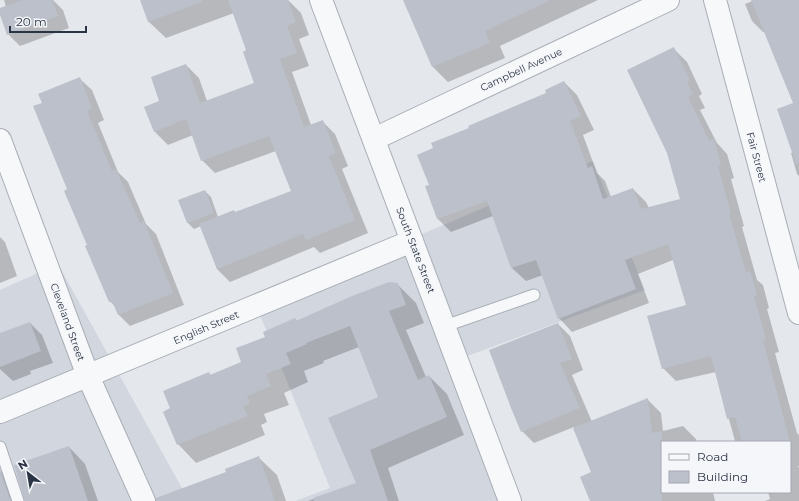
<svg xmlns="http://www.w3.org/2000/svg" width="799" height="501" font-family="Montserrat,sans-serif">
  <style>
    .built { fill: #d2d6de }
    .shadow { fill: #0003 }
    .building { fill: #bbc0ca }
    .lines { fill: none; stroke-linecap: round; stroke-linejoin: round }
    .service-casing { stroke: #a9aeb7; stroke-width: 13 }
    .minor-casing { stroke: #a9aeb7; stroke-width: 24 }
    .tertiary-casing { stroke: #a9aeb7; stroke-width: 24 }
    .service { stroke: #f7f8fa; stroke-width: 11 }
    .minor { stroke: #f7f8fa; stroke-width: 22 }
    .tertiary { stroke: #f7f8fa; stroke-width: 22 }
    .labels { text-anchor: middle; stroke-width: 3; stroke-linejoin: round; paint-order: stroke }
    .street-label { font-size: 10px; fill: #2b3445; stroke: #f4f6f9 }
  </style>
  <rect width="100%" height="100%" fill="#e4e7ec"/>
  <path class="built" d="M593,161L645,290L462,358L518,501H295L330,488L256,305Z
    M58,264L189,501H0V290Z"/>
  <path class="shadow" d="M4,0H53L63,10L69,28L20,46L8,34L0,13V9L6,7Z
    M141,0H288L301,13L309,35L299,39L309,66L292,72L311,125L322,121L335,134L348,166L342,169L368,233L320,253L314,247L230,282L217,269L201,226L194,229L188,223L179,201L205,191L211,197L218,217L234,211L236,213L292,192L276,151L215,173L202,160L193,135L168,145L155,132L160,102L186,65L199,78L207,101L255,83L248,51L234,13L166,38L149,22Z
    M404,0H598L500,46L505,58L448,82L433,67Z
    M755,0H799V176L797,174L791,153L793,152L794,104L765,32H763L752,21L745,4Z
    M673,48L687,62L702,94L699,96L705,108L700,110L717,143L727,154L734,178L731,179L744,226L742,227L757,280L763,285L769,308L767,309L779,352L775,353L797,433L799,435V466H798L799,468V501H765L770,499L768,492H790V442H733L735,441L716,372L676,381L663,368L687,306L673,260L638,274L649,303L572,332L559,318L543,275L526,281L512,268L493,216L451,232L438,219L426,187L430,186L435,149L470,128L547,93L564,82L577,95L594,130L583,135L597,173L605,181L611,197L633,189L646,202L649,208L681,200Z
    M80,79L92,90L104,120L98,123L118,172L128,182L146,224L156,234L184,305L130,326L119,315L116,308L110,301L88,246L69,190L43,104Z
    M0,237L5,242L17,276L0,283Z
    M397,284L416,303L424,323L406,330L426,377L429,376L447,394L464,435L388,468L399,501H308L358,483L379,397L359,347L323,361L324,363L304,371L308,382L284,393L289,405L264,414L267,422L261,425L265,435L196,463L178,444L171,409L208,373L211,375L242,363L266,337L295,319L297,321Z
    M30,323L42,335L53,363L30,371L31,374L13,381L0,369V334Z
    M558,324L570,336L583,370L572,375L592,422L647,399L661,413L663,431L683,426L696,439L697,442H662V492H713L715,501H591L592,473L574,427L534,443L522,431Z
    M69,447L85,464L98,501H26Z
    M258,457L277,475L286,501H188L227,472Z
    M0,471L17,488L21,501H0Z"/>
  <path class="building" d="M22,0H52L58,16L7,35L0,15V8Z
    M140,0H202V2L148,22Z
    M228,0H288L296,22L287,26L297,53L280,59L304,127L323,120L336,153L329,156L355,220L306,240L303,234L217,269L199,224L234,210L235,212L291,191L269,136L201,161L186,119L154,132L144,107L159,101L151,77L186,64L200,103L254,83L243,52L246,50Z
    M403,0H551L485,31L490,43L432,67Z
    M751,0H799V164H796L777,109L793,103Z
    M674,47L690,80L687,82L693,94L688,97L709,140L714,139L721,165L718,166L731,213L729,214L746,272L750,271L757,295L754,296L766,339L763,340L790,442H742L735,417L727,419L711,356L662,369L647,316L686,305L668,244L625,260L636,289L558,319L536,260L511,268L487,201L437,219L425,186L429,185L417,155L433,148L431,143L469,128L468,126L546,93L545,90L564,81L581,116L570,121L588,168L592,166L603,199L633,188L641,209L680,199L667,153L627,70Z
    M80,77L92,108L87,111L112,171L116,169L140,223L144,221L173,293L118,315L112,301L109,302L85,246L87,245L64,191L67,189L33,106L42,103L38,94Z
    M205,190L214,213L187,223L178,200Z
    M389,282L398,283L406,305L389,311L418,380L429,375L447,417L370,450L388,501H314L313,498L356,483L328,418L378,397L350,326L306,343L307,344L286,353L291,364L266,374L271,386L247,396L250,404L243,406L248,416L177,445L163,412L170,408L163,391L209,372L210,375L241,362L236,348L265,337L263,332L295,318L296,321L352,296Z
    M30,322L41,351L0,367V333Z
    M558,323L572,359L560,363L580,408L521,432L511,408L489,350Z
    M648,398L652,433L662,431V501H590L580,477L591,472L573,428Z
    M69,446L88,501H25L14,465Z
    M259,456L275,501H156V498L226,472L225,469Z
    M0,470L11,501H0Z"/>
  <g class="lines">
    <g class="service-casing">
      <path id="service" d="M445,326L534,295
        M0,447L18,501"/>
    </g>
    <g class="minor-casing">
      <path id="minor" d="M715,0L799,313
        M374,139L668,0
        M0,140L88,376L144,501
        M0,412L412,241"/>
    </g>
    <g class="tertiary-casing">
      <path id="tertiary" d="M321,0L510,501"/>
    </g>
    <use href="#service" class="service"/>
    <use href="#minor" class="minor"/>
    <use href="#tertiary" class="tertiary"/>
  </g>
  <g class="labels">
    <g class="street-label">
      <text transform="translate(521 69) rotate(-25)" y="4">Campbell Avenue</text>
      <text transform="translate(757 157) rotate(75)" y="4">Fair Street</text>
      <text transform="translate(416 250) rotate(69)" y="4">South State Street</text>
      <text transform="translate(68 322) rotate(70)" y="4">Cleveland Street</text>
      <text transform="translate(206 327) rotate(-23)" y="4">English Street</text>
    </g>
  </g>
  <rect x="661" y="441" width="130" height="52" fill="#f4f6f9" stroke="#a4a8b1"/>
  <rect x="669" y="454" width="20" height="6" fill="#f7f8fa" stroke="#a4a8b1"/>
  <text x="697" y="461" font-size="12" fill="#2b3445">Road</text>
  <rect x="669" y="471" width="20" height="12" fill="#bbc0ca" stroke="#a4a8b1"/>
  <text x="697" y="481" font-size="12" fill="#2b3445">Building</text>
  <g transform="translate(28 473) rotate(329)" stroke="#f4f6f9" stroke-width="3" paint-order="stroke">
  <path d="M0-3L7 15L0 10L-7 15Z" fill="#2b3445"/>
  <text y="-6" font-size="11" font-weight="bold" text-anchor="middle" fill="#2b3445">N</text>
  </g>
  <path d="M10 26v6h76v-6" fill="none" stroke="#2b3445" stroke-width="2"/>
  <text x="16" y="26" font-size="12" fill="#2b3445" stroke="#f4f6f9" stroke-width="3" paint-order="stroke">20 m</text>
</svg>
